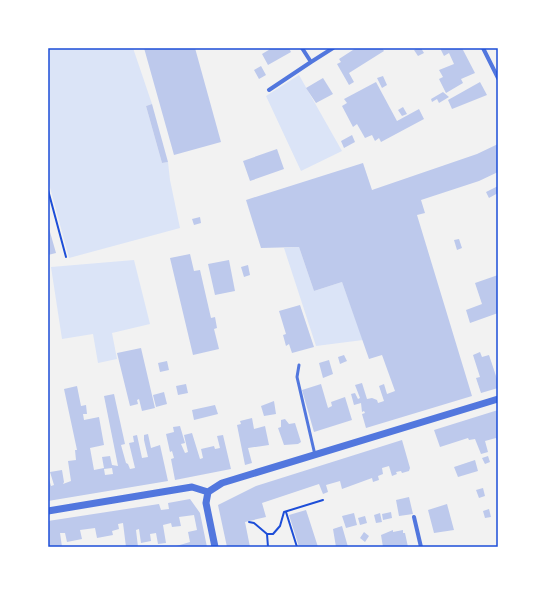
<svg xmlns="http://www.w3.org/2000/svg" width="546" height="595" font-family="'Titillium Web',sans-serif">
  <style>
    .green { fill: #dbe4f7 }
    .building { fill: #bdc9ec; fill-rule: evenodd }
    .lines { fill: none; stroke-linecap: round; stroke-linejoin: round }
    .path { stroke: #1d4ed8; stroke-width: 2 }
    .service { stroke: #5277de; stroke-width: 3 }
    .minor { stroke: #5277de; stroke-width: 4 }
    .tertiary { stroke: #5277de; stroke-width: 7 }
    .neatline { fill: none; stroke: #1d4ed8; stroke-width: 1.5 }
  </style>
  <rect width="100%" height="100%" fill="#f2f2f2"/>
  <path class="green" d="M48,48H133L152,104L146,106L162,163L168,162L170,180L180,228L69,258L48,180Z
    M299,75L342,151L301,171L266,96Z
    M299,247L314,291L342,282L363,340L316,346L284,248Z
    M134,260L150,324L112,333L117,359L98,363L93,334L62,339L51,267Z"/>
  <path class="building" d="M144,48H195L221,142L174,155Z
    M272,48H289L291,52L268,65L262,54Z
    M356,48H382L384,51L349,73L354,82L349,85L337,64L341,62L339,59Z
    M418,48H421L424,53L418,56L414,50Z
    M440,48H462L475,73L461,79L463,83L446,93L439,79L443,77L439,70L454,64L449,53L444,56Z
    M261,66L266,75L259,79L254,70Z
    M383,76L387,85L382,88L377,78Z
    M323,78L333,94L316,103L306,88Z
    M376,82L397,121L419,109L424,119L381,142L379,138L375,141L372,135L365,138L357,124L353,127L342,106L347,103L344,99Z
    M480,82L487,95L452,109L448,100Z
    M443,92L449,97L439,103L437,99L432,102L431,99Z
    M152,104L168,162L162,163L146,106Z
    M403,107L407,114L402,116L398,110Z
    M352,135L355,142L344,148L341,141Z
    M498,144V172L479,181L421,200L425,213L417,215L472,396L366,428L362,414L365,413L364,411L362,412L361,403L354,405L351,394L355,393L358,399L360,398L355,385L362,383L367,399L372,398L377,400L378,403L384,401L379,386L384,384L387,394L395,391L382,355L369,359L342,282L314,291L299,247L261,248L246,200L363,163L372,190L477,154Z
    M277,149L284,169L250,181L243,161Z
    M498,186V193L489,198L486,192Z
    M200,217L201,223L194,225L192,219Z
    M48,225L56,253L48,255Z
    M459,239L462,248L457,250L454,240Z
    M190,254L194,271L200,270L211,318L215,317L217,328L214,329L219,349L193,355L170,258Z
    M229,260L235,291L215,295L208,264Z
    M248,265L250,275L244,277L241,267Z
    M498,275V313L470,323L466,310L482,304L475,283Z
    M300,305L314,347L292,353L289,344L286,346L283,335L286,334L279,311Z
    M141,348L155,408L142,411L139,399L137,400L138,404L130,406L117,353Z
    M480,352L482,357L489,355L498,382V388L481,393L476,378L480,377L473,355Z
    M344,355L347,361L340,364L338,357Z
    M329,360L333,374L323,378L319,363Z
    M167,361L169,370L160,372L158,363Z
    M186,384L188,393L178,395L176,386Z
    M321,384L328,408L332,406L331,402L345,397L352,420L314,432L302,390Z
    M77,386L81,406L86,405L87,414H83L84,420L99,417L104,445L90,448L94,470L104,468L102,457L110,456L112,465L118,466L104,396L114,394L125,444L121,445L126,463L128,464L130,469L135,468L129,443L134,442L133,436L137,435L142,458L148,457L144,440V435L148,434L151,448L160,445L168,481L48,501V475L51,486L54,485L50,472L62,470L64,482L63,484L71,481L68,461L76,460L75,450H77L64,389ZM112,468L113,474L105,475L104,469Z
    M164,392L167,404L156,407L153,395Z
    M274,401L276,414L264,416L261,406Z
    M215,405L218,414L194,420L192,410Z
    M498,410V442L496,438L485,441L488,452L481,454L475,439L469,440L468,438L440,447L434,430Z
    M252,418L254,429L265,426L269,445L248,448L252,463L245,465L237,425L241,424L240,421Z
    M285,419L289,424L295,423L301,442L298,444L284,445L278,428L281,427V420Z
    M180,426L185,443L181,444L185,453L188,452L184,435L192,433L200,459L203,458L201,449L214,446L215,449L220,448L217,436L223,435L231,469L175,480L171,459L174,458L172,451L170,452L166,434L174,432L173,427Z
    M402,440L410,468L409,471L402,473L401,471L396,472L397,474L392,476L389,466L382,468L383,474L378,476L379,480L373,482L372,478L342,489L340,481L326,485L328,492L323,494L319,484L262,503L266,517L245,522L250,547H227L218,505L256,486Z
    M488,456L490,462L485,464L482,458Z
    M475,460L478,471L458,477L454,467Z
    M483,488L485,496L479,498L476,490Z
    M409,497L413,514L399,516L396,500Z
    M190,499L200,513L207,547H173L190,542L188,532L197,530L194,515L179,517L181,526L172,527L171,523L163,525L166,543L158,544L156,533L150,534L151,541L141,543L139,529L136,530L138,547H126L123,523L118,524L119,529L112,531L113,535L97,538L95,528L80,530L82,539L67,542L65,533H60L62,547H48V521L159,504L161,510L169,509L168,503Z
    M447,504L454,530L434,533L428,510Z
    M489,509L491,517L485,518L483,511Z
    M306,510L309,519L318,547H299L295,534L289,515Z
    M391,512L392,518L383,520L382,514Z
    M354,513L357,525L346,528L342,516Z
    M380,513L382,522L376,523L374,515Z
    M365,516L367,523L360,525L358,518Z
    M342,526L348,547H336L333,529Z
    M393,530V532L403,530V533H405L408,547H383L381,535Z
    M364,532L369,536L365,542L360,538Z"/>
  <g class="lines">
    <path class="path" d="M48,190L66,257
      M286,512L297,547
      M249,522L254,523L267,534
      M268,547L267,534H273L280,526L284,512L323,500"/>
    <path class="service" d="M299,365L297,377L315,455"/>
    <path class="minor" d="M302,48L311,62L333,48
      M483,48L498,78
      M269,90L311,62
      M414,517L421,547"/>
    <path class="tertiary" d="M208,492L222,483L498,399
      M208,492L206,503L215,547
      M48,511L192,487L208,492"/>
  </g>
  <rect width="546" height="595" fill="none" stroke="#ffffff" stroke-width="98"/>
  <rect x="49" y="49" width="448" height="497" class="neatline"/>
</svg>
